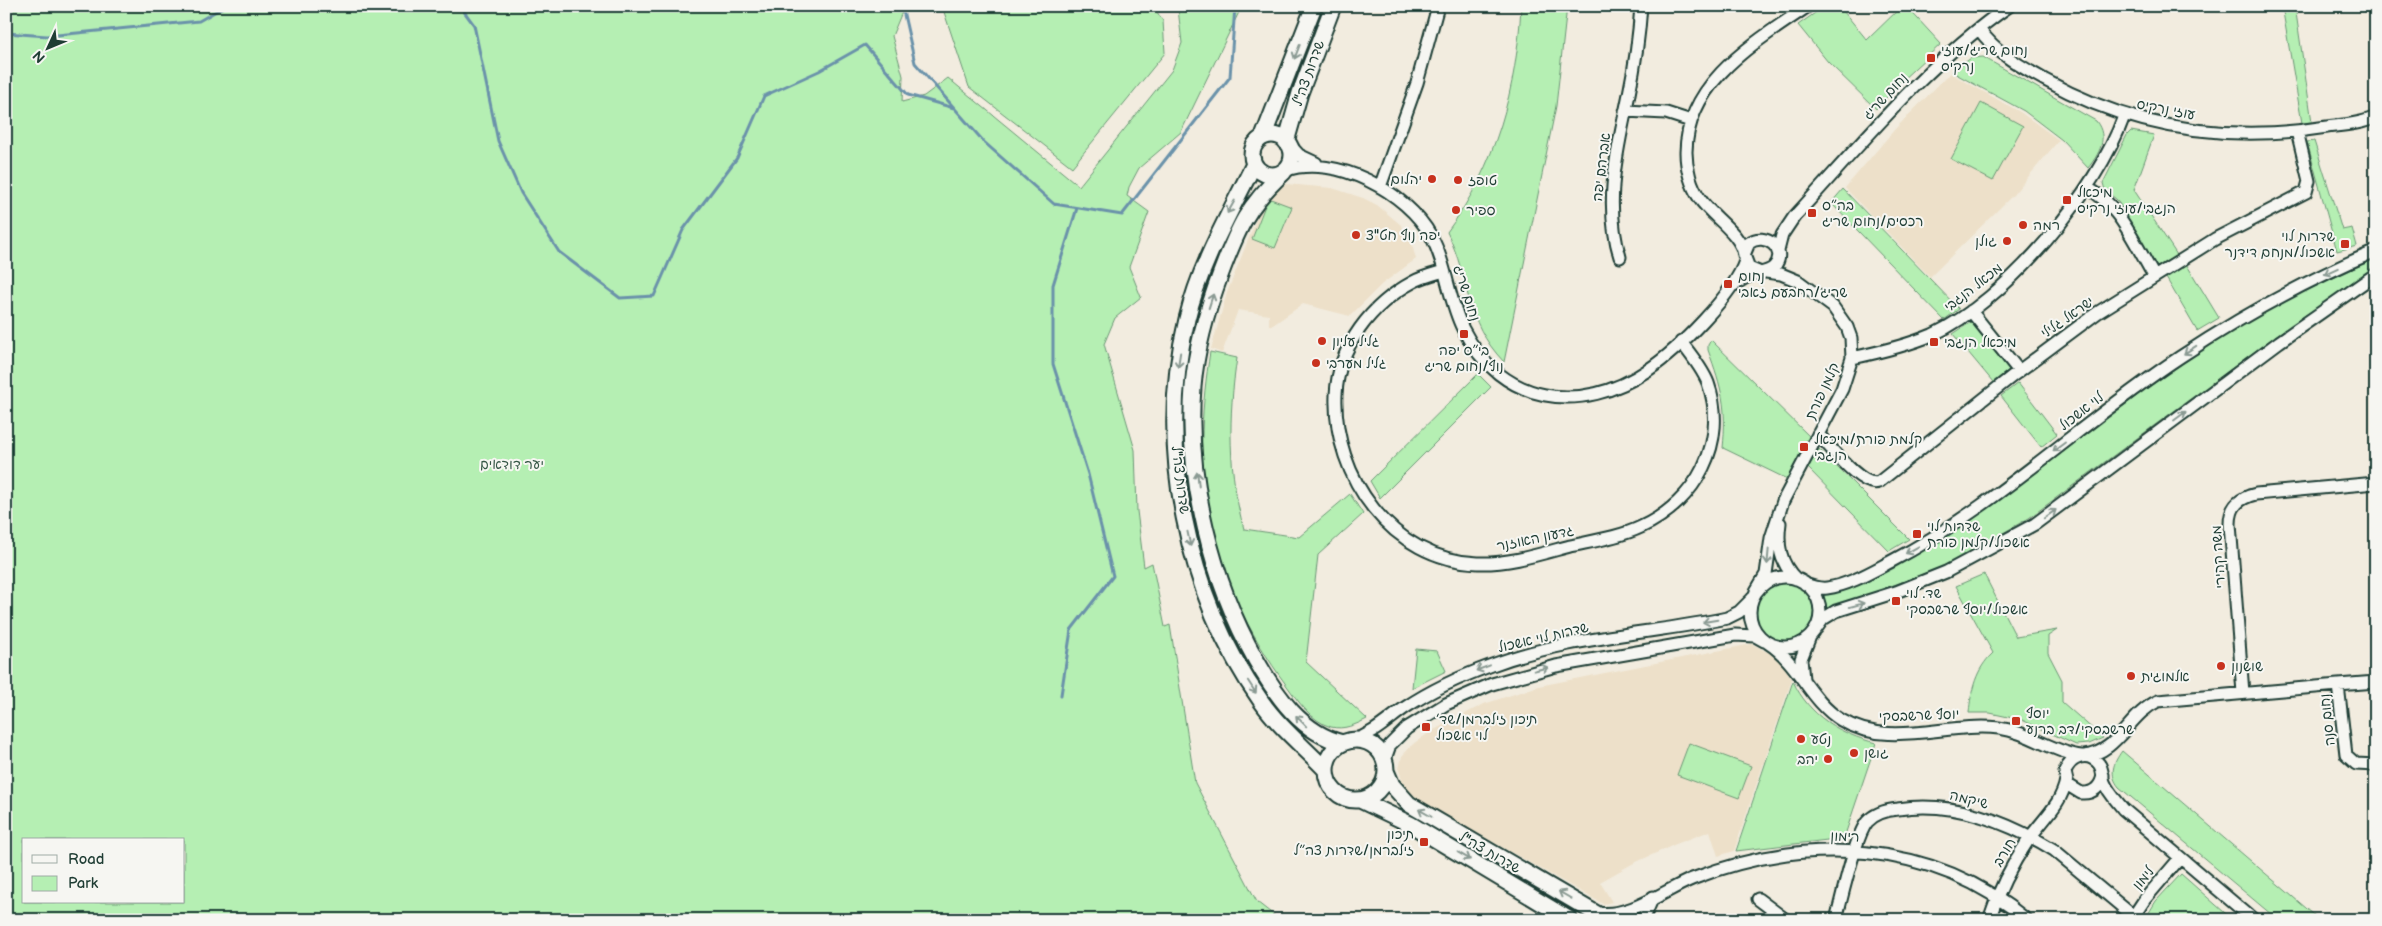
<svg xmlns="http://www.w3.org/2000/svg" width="2382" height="926" font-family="'Balsamiq Sans','Playpen Sans Hebrew',sans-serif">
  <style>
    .built { fill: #ede0c9 }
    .green { fill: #b5efb3; stroke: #6a9674; fill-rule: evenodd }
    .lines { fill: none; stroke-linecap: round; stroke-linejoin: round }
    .stream { stroke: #6b92aa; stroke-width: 3 }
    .minor-casing { stroke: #1f3d34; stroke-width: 15 }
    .major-casing { stroke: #1f3d34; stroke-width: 19 }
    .minor { stroke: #f6f6f2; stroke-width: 11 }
    .major { stroke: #f6f6f2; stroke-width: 15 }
    .oneway { stroke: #8a9a93 }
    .poi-dot { fill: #c8321e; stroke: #f6f6f2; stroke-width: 2 }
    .labels { text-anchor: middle; stroke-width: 4; stroke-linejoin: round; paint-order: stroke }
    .poi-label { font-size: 14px; fill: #1f3d34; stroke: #f6f6f2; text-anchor: start }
    .street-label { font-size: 14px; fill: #1f3d34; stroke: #f6f6f2 }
    .park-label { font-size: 14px; fill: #365847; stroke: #f6f6f2 }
  </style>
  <rect width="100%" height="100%" fill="#f2ecdf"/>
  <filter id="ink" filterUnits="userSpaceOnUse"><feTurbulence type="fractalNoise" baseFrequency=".02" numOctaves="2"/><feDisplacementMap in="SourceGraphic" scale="10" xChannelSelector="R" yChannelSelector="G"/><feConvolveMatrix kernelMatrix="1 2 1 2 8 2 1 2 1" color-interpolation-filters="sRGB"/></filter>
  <g filter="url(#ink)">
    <path class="built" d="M1950,73L2020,112L2059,140L2013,195L1930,277L1845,188L1895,129Z
      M1286,184L1332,188L1363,198L1377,205L1401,225L1410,238L1416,259L1382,284L1350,316L1303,304L1273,325H1269V315L1238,310L1222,353L1211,349L1227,293L1264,200Z
      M1752,644L1771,654L1782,664L1792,679L1734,851L1718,856L1710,831L1676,844L1632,864L1600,882L1612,902L1603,904L1417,799L1409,792L1402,781L1399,769L1402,756L1413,744L1430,732L1484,704L1539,686Z"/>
    <path class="green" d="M6,6H900L902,12L892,36L903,76L902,102L924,96L948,78L1079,186L1172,70L1182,43L1178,9L1175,6H1242L1181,132L1139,168L1129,187L1127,196L1149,212L1129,267L1141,297L1115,318L1104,344L1135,450L1137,511L1144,567L1152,563L1165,627L1170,625L1195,783L1257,902L1280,920H6ZM24,840H184V902H24Z
      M942,6H1153L1163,21L1165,53L1072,167L969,87Z
      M1521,6H1567L1556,106L1504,362C1463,319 1471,281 1447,232C1496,166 1517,88 1521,6Z
      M1825,6H1839L1867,40L1902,6H1906L1941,44L1900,82L1876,109L1828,62L1798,25Z
      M2282,6H2295L2312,122L2302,123Z
      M1983,57L2096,121C2109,138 2099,154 2088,168L2062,140L2024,111L1952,72L1971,58Z
      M1981,103L2023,126L1993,181L1951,159Z
      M2131,131L2154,135L2134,190L2177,255L2157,267L2117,200L2105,190L2103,183L2127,135Z
      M2314,141L2342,230L2352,228L2357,246L2337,251L2307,142Z
      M1843,189L1959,309L1944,320L1831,203Z
      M1268,198L1292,207L1275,248L1252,239Z
      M2376,258V268L2289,326L2029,518L1947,565L1827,610L1821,593L1897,563L1948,535L1996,503L2146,389L2222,336L2269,308Z
      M2185,262L2219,318L2197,331L2165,276Z
      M1971,322L2009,370L1993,382L1953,334Z
      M1711,340L1810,437L1787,479L1723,448C1727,407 1722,388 1708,350V345Z
      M1210,352L1237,358C1228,416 1228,473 1244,529L1299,537L1350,494L1363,514L1318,555L1306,662L1367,719C1355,725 1344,730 1331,727C1311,721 1298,701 1287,686C1248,633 1218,572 1207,507C1198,455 1202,404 1210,352Z
      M1478,374L1491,387L1380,498L1370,481Z
      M2018,383L2057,434L2041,447L2001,396Z
      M1819,449L1909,539L1889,551L1808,468Z
      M1984,574L2016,637L2057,630L2048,636V653L2062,680V702L2103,738L2089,744L2076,745L2022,720L1990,713H1969C1971,690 1976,669 1993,653L1956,586Z
      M1756 612a29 29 0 1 1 58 0a29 29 0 1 1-58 0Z
      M1416,649L1437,651L1446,671L1412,688Z
      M1793,681C1809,716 1840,734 1876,743L1844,838L1736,851Z
      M1689,743L1751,766L1739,798L1677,775Z
      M2122,751L2320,920H2278L2119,787C2109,775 2113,763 2122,751Z
      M2181,874L2233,920H2151L2147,916L2156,901Z"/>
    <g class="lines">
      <path class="stream" d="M460,6L474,25L498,141L521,193L559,252L620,298L654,296L683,230L737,158L764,96L819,71L865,45L908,95L954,108
        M902,6L915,63L984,142L1054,204L1122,215L1230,77L1235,6
        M6,33L47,36L199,21L225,6
        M1061,695L1071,630L1113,576L1088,474L1053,364V285L1077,208"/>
      <g class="minor-casing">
        <path id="minor" d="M1979,29C1996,53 2020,66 2045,80C2133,129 2227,143 2327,127C2343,125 2361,124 2376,117
          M1625,111L1666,113L1691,121
          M1289,144L1299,155L1316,163
          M1286,170C1336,154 1407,192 1431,236C1447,265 1448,299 1463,329C1501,404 1581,416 1648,370C1678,350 1734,294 1745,261
          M1380,187L1417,83L1438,6
          M2086,188C2117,200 2137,248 2154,276
          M1778,251L1782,235L1794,217C1862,143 1926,64 2009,6
          M1744,255C1741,233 1712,217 1700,199C1691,186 1686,168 1686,152C1687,81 1756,42 1808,6
          M1620,257C1603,201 1618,149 1629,94C1635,65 1639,36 1641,6
          M1444,271C1434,274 1422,277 1413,282C1372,304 1338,346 1336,395C1333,477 1392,560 1478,563C1510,564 1540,554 1570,546C1593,541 1620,537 1641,527C1696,502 1729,442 1708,383C1702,368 1691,355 1681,342
          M1734,285C1740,281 1746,277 1752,275C1760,272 1768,273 1774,267C1789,250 1765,231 1749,243L1744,255L1749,268L1761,273
          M1971,311L2019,371
          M1852,358C1880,352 1906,346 1932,335C2007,300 2097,192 2124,116
          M1818,434C1830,446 1862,489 1879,482L2015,374L2097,313L2215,239L2306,192L2309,181L2297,131
          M1780,523C1777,545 1780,563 1796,579
          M1750 612a35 35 0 1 1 70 0a35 35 0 1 1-70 0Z
          M1805,584C1813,587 1819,589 1827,588C1849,585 1871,572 1890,562C1996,507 2081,422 2180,357C2242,316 2307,280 2376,251
          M1756,591L1766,574L1771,538L1783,501L1842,389L1852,358L1851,338L1847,327L1833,307L1798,281L1781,274L1766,272
          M1816,629L1823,619L1836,611L1896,592L1946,572L2035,524L2279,342L2376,274
          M1768,643C1799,663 1810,701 1841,720C1889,749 1947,722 1999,728C2029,732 2052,752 2081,756
          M1803,679L1801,659L1809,639
          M2376,682L2338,685L2346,755L2356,764L2376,765
          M2243,693L2230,524C2230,506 2239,498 2256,494L2376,483
          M1352,741C1374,734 1387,720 1406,707C1433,689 1462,676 1492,665C1567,637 1650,634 1727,618L1739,612L1752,599
          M2084,756C2118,753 2129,714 2158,701L2338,685
          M1384,762L1390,745L1407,728L1446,704L1492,684L1556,666L1735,635L1755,636L1764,641
          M2103,775C2101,787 2093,794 2081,793L2068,785L2065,772C2070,757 2088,750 2099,764C2103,769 2102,776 2104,782C2108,792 2116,800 2123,809L2254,920
          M1758,899L1786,920
          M1597,913C1630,918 1663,891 1692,879C1805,835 1931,839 2027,920
          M1643,920L1653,897
          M1836,920C1842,897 1855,837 1867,822C1875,813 1887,810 1898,809C1952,800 2008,822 2054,850L2138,920
          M1989,920C1998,891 2012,864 2029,839C2042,820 2062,804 2066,780
          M2131,920L2145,899L2180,858"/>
      </g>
      <g class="major-casing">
        <path id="major" d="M1252 155a20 20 0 1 1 40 0a20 20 0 1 1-40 0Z
          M1263,137L1314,6
          M1286,142L1300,93L1333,6
          M1254,164C1229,215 1200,264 1187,319C1156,446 1186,595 1261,701C1279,727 1304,747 1326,770
          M1284,172C1247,206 1238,228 1221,273C1207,310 1196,348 1193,387C1186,477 1212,582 1256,660C1276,695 1302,734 1343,743
          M1326 770a30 30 0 1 1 60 0a30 30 0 1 1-60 0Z
          M1386,771L1392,785L1409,804L1607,920
          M1360,800L1410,824L1570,920"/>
      </g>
      <use href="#minor" class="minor"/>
      <use href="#major" class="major"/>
    </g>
    <defs><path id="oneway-shaft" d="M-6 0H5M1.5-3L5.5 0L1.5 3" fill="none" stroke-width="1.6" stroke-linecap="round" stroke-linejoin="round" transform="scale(1.25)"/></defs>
    <g class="oneway">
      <use href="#oneway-shaft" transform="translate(1297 52) rotate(111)"/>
      <use href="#oneway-shaft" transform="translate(1231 207) rotate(120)"/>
      <use href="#oneway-shaft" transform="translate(2331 271) rotate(155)"/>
      <use href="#oneway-shaft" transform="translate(1211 301) rotate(-72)"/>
      <use href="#oneway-shaft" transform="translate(2190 350) rotate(147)"/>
      <use href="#oneway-shaft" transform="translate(1179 360) rotate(99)"/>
      <use href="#oneway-shaft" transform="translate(2180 416) rotate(-37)"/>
      <use href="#oneway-shaft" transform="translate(2059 447) rotate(143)"/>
      <use href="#oneway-shaft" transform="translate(1198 479) rotate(-96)"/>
      <use href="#oneway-shaft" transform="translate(2050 514) rotate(-35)"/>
      <use href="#oneway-shaft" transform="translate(1189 539) rotate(78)"/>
      <use href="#oneway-shaft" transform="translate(1912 550) rotate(151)"/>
      <use href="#oneway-shaft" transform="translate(1768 557) rotate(95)"/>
      <use href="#oneway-shaft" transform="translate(1857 605) rotate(-15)"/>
      <use href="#oneway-shaft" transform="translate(1710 621) rotate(170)"/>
      <use href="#oneway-shaft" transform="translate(1483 668) rotate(159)"/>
      <use href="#oneway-shaft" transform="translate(1541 669) rotate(-13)"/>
      <use href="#oneway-shaft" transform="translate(1252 687) rotate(57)"/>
      <use href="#oneway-shaft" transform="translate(1301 721) rotate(-134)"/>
      <use href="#oneway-shaft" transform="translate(1425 813) rotate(-150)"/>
      <use href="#oneway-shaft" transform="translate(1464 856) rotate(31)"/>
      <use href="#oneway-shaft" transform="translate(1565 895) rotate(-150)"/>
    </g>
  </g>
  <g class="poi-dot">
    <rect x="1926" y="53" width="10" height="10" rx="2.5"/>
    <circle cx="1432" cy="179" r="5"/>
    <circle cx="1458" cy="180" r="5"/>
    <rect x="2062" y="195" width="10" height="10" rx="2.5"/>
    <circle cx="1456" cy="210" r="5"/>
    <rect x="1807" y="208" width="10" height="10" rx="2.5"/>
    <circle cx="2023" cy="225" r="5"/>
    <circle cx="1356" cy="235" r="5"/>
    <circle cx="2007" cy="241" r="5"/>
    <rect x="2340" y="239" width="10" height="10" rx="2.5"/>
    <rect x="1723" y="279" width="10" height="10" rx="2.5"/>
    <rect x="1459" y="329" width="10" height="10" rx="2.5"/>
    <circle cx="1322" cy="341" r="5"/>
    <rect x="1929" y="337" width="10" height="10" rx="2.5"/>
    <circle cx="1316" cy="363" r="5"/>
    <rect x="1799" y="442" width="10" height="10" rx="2.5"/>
    <rect x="1912" y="529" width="10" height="10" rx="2.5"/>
    <rect x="1891" y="596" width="10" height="10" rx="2.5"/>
    <circle cx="2221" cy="666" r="5"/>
    <circle cx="2131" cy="676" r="5"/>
    <rect x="2011" y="716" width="10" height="10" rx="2.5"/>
    <rect x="1421" y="722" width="10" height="10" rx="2.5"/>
    <circle cx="1801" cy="739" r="5"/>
    <circle cx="1854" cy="753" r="5"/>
    <circle cx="1828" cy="759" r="5"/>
    <rect x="1419" y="837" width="10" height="10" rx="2.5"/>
  </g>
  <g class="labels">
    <g class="poi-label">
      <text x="1941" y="55">נחום שריג/עוזי<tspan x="1941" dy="16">נרקיס</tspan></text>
      <text x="1422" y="184" text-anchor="end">יהלום</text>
      <text x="1468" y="185">טופז</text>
      <text x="2077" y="197">מיכאל<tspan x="2077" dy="16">הנגבי/עוזי נרקיס</tspan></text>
      <text x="1822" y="210">בה״ס<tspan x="1822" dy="16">רכסים/נחום שריג</tspan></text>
      <text x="1466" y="215">ספיר</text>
      <text x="2033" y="230">רמה</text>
      <text x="1366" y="240">יפה נוף חט"צ</text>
      <text x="2335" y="241" text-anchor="end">שדרות לוי<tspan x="2335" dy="16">אשכול/מנחם דידנר</tspan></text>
      <text x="1997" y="246" text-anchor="end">גולן</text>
      <text x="1738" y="281">נחום<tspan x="1738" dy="16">שריג/רחבעם זאבי</tspan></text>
      <text x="1332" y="346">גליל עליון</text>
      <text x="1944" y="347">מיכאל הנגבי</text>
      <text x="1464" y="355" text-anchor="middle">בי״ס יפה<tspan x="1464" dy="16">נוף/נחום שריג</tspan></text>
      <text x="1326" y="368">גליל מערבי</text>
      <text x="1814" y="444">קלמת פורת/מיכאל<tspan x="1814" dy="16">הנגבי</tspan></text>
      <text x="1927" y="531">שדרות לוי<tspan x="1927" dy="16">אשכול/קלמן פורת</tspan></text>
      <text x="1906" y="598">שד. לוי<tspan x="1906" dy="16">אשכול/יוסף שרשבסקי</tspan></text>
      <text x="2231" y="671">שושנון</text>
      <text x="2141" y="681">אלמוגית</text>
      <text x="2026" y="718">יוסף<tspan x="2026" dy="16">שרשבסקי/דב ברנע</tspan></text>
      <text x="1436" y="724">תיכון זילברמן/שד׳<tspan x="1436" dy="16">לוי אשכול</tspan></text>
      <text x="1811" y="744">נטע</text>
      <text x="1864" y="758">גושן</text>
      <text x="1818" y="764" text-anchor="end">יהב</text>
      <text x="1414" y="839" text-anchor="end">תיכון<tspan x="1414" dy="16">זילברמן/שדרות צה״ל</tspan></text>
    </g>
    <g class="street-label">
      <text transform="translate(1308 73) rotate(-70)" y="5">שדרות צה"ל</text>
      <text transform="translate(1885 96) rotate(-47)" y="5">נחום שריג</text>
      <text transform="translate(2166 109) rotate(11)" y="5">עוזי נרקיס</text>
      <text transform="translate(1601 167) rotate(-83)" y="5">אברהם יפה</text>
      <text transform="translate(1973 287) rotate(-38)" y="5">מכאל הנגבי</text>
      <text transform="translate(1467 293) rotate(72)" y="5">נחום שריג</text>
      <text transform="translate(2067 317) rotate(-35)" y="5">ישראל גלילי</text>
      <text transform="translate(1822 391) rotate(-65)" y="5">קלמן פורת</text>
      <text transform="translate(2081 411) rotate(-38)" y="5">לוי אשכול</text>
      <text transform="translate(1181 480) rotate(83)" y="5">שדרות צה"ל</text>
      <text transform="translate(1535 538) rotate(-12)" y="5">גדעון האוזנר</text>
      <text transform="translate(2218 557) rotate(-94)" y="5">משה קהירי</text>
      <text transform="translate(1543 637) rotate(-13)" y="5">שדרות לוי אשכול</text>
      <text transform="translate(1919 715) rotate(-2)" y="5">יוסף שרשבסקי</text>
      <text transform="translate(2327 720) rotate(-96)" y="5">נחום סנה</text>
      <text transform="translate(1969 799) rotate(14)" y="5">שיקמה</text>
      <text transform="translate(1845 836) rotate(2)" y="5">רימון</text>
      <text transform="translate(1490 852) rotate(30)" y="5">שדרות צה"ל</text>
      <text transform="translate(2004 852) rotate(-59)" y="5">חורב</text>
      <text transform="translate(2143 878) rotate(-50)" y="5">לימון</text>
    </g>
    <g class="park-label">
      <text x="512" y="469">יער דודאים</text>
    </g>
  </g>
  <rect width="2382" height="926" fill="none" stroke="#f6f6f2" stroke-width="25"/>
  <rect x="12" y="12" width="2357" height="901" fill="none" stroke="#1f3d34" stroke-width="2" filter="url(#ink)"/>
  <rect x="22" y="838" width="162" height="65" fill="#f6f6f2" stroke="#a0aca6"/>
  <rect x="32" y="855" width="25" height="8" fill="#f6f6f2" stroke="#a0aca6"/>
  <text x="68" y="864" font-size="15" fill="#1f3d34">Road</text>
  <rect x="32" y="876" width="25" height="15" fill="#b5efb3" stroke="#a0aca6"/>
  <text x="68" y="888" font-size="15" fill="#1f3d34">Park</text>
  <g transform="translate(48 48) rotate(226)" stroke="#f6f6f2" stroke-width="4" paint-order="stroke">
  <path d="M0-4L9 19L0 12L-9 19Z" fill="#1f3d34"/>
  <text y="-8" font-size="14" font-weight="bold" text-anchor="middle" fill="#1f3d34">N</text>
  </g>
</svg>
